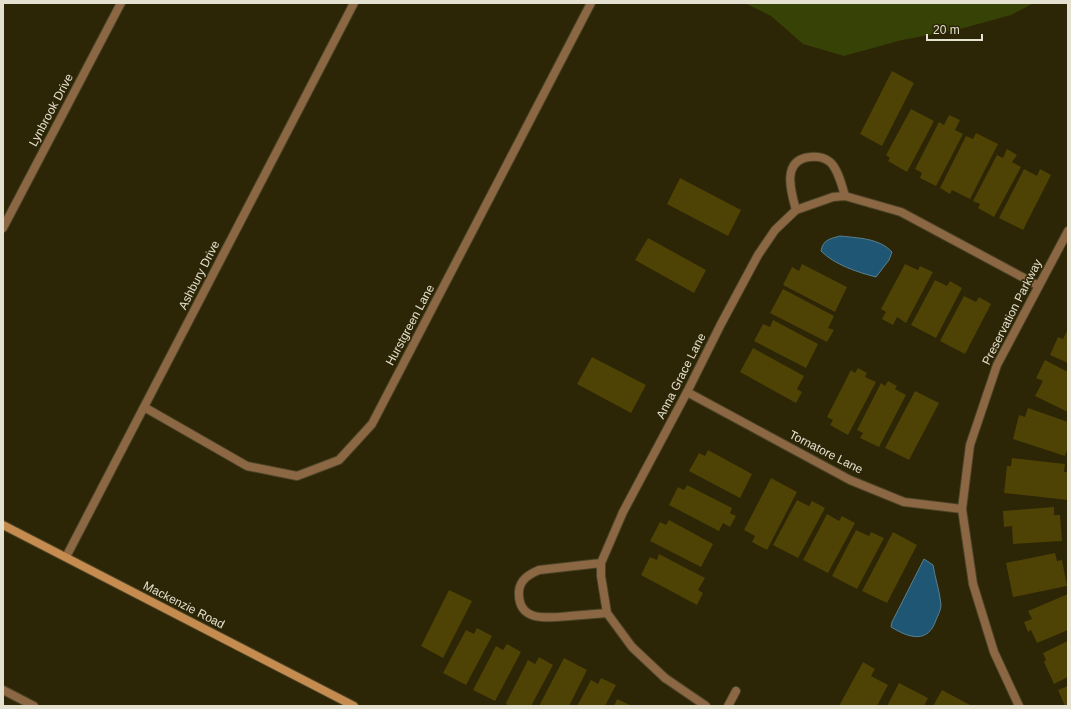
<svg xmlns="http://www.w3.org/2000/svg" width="1071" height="709" font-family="Arial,sans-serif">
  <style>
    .green { fill: #374206 }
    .water { fill: #1e5674; stroke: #5a8090 }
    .building { fill: #4e4205 }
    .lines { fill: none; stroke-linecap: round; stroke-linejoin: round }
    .service-casing { stroke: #4a4326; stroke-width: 10 }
    .minor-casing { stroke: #4a4326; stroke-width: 10 }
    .secondary-casing { stroke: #4a4326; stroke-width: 10 }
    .service { stroke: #8c6743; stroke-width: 8 }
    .minor { stroke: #8c6743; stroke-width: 8 }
    .secondary { stroke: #c68c4f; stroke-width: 8 }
    .labels { text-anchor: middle; stroke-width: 3; stroke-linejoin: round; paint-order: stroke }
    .street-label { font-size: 12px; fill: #e5e1d0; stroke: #2c2506 }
  </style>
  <rect width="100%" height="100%" fill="#2c2506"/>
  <path class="green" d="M745,3H1034L1011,15L960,29L902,40L844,56L803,44L771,16Z"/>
  <path class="water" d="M840,236C858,238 879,238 892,252L889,260L876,277C857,272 835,265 821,251C823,240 829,239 840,236Z
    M924,559L933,565C935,578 940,592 941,605C941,610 938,615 936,620C928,644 909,638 891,627L892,622Z"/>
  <path class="building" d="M892,71L914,83L882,146L860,134Z
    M911,109L934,121L907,172L888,161L890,158L886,155Z
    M949,115L960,120L955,130L963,134L936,186L920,178L922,173L915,169L939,122L944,125Z
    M976,133L998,144L970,199L952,190L950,194L940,188L966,136L973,139Z
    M1007,149L1017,155L1012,162L1021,167L994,217L978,208L980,204L973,201L997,155L1003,158Z
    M1024,169L1037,176L1040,169L1051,175L1023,230L999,218Z
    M680,178L741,210L728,236L667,204Z
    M648,238L706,270L694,293L635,260Z
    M802,264L847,287L835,312L783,285L792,267L799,271Z
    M905,264L918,270L920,266L933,272L906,323L897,317L893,325L882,319L886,312L881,309Z
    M935,280L947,286L950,281L962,288L936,338L911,325Z
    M783,289L834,316L828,328L834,330L827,342L770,313Z
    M964,296L976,302L979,297L991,304L965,354L940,341Z
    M773,320L818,344L806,368L754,341L763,324L770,327Z
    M1068,329V363L1050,355L1058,337L1063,339Z
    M753,348L804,376L797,389L802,392L796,403L740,372Z
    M592,357L646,385L631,413L577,384Z
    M1045,360L1068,372V412L1035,396L1043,381L1036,378Z
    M858,368L867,373L865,377L876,382L848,435L830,425L833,420L827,417L851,370L855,373Z
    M888,381L897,386L895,389L906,395L879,447L860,438L863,433L857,430L881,383L885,386Z
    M915,391L939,403L909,460L885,448Z
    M1028,408L1068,422V448L1065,456L1013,439L1019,415L1025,417Z
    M708,450L752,474L740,498L689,471L699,453L705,456Z
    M1012,458L1065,464L1064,472H1068V500L1004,493L1007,466H1011Z
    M771,478L797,492L767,550L752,542L755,536L744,530Z
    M687,485L732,508L730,513L736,516L730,527L723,523L719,531L669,505L678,487L684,490Z
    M797,500L809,506L812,501L825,508L798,558L773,545Z
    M1054,507V515H1060L1062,541L1013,544L1012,526L1004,527L1003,511Z
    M827,514L839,521L842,516L855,523L828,573L803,560Z
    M669,520L713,544L701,567L650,541L660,522L666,525Z
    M856,530L869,536L871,532L884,538L857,589L832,576Z
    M893,532L917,545L887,603L862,591Z
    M1055,553L1057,561L1062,560L1067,586L1013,597L1006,563Z
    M659,554L705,578L698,590L703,593L697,605L641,575L650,557L657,560Z
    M449,590L472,601L443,658L421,646Z
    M1068,594V630L1037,643L1031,630L1028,632L1024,622L1032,619L1028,611Z
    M477,628L492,636L466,685L443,673L466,630L474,634Z
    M1068,641V677L1054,684L1044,662L1046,660L1043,653Z
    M507,644L521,652L495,701L473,690L496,646L503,650Z
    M539,657L553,665L531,706H508L506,703L528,660L535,664Z
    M564,658L587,670L569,706H539Z
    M863,662L875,669L871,676L888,685L877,706H839Z
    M601,678L616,685L605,706H577L591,680L598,684Z
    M899,683L928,698L924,706H887Z
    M1068,686V706H1065L1058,690Z
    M942,690L972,706H933Z
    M617,699L632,706H614Z"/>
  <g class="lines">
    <g class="service-casing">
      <path id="service" d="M665,678L706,706
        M728,706L736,691"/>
    </g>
    <g class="minor-casing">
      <path id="minor" d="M796,210C791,192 781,160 810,157C817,156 824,157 830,162C838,169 842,186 845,196
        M3,228L121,3
        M687,392L850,480L904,502L962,509
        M144,407L247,466L297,476L339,460L372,424L591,3
        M66,557L354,3
        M601,563L539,570C530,574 520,579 519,591C517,623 548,618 570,616C582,615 594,614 607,613
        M665,678L632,647L607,613L601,576V563L623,512L687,392L721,324L758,255L775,230L796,210L833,197L845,196L901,212L1039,286
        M3,690L34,706
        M1019,706L994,652L973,584L962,509L970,445L997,365L1068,231"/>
    </g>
    <g class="secondary-casing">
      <path id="secondary" d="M3,525L354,706"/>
    </g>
    <use href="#service" class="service"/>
    <use href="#minor" class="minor"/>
    <use href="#secondary" class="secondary"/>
  </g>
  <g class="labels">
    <g class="street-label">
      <text transform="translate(51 110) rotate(-62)" y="4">Lynbrook Drive</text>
      <text transform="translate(199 275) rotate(-63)" y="4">Ashbury Drive</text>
      <text transform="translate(1012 312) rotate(-63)" y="4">Preservation Parkway</text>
      <text transform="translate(410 325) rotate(-62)" y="4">Hurstgreen Lane</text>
      <text transform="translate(681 376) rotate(-63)" y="4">Anna Grace Lane</text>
      <text transform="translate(826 452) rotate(27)" y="4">Tornatore Lane</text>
      <text transform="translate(184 605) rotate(27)" y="4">Mackenzie Road</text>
    </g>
  </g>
  <rect width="1071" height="709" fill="none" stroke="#e5e1d0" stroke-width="8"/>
  <path d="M927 34v6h55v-6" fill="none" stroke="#e5e1d0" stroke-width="2"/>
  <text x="933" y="34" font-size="12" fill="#e5e1d0" stroke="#2c2506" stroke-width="3" paint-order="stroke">20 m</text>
</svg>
